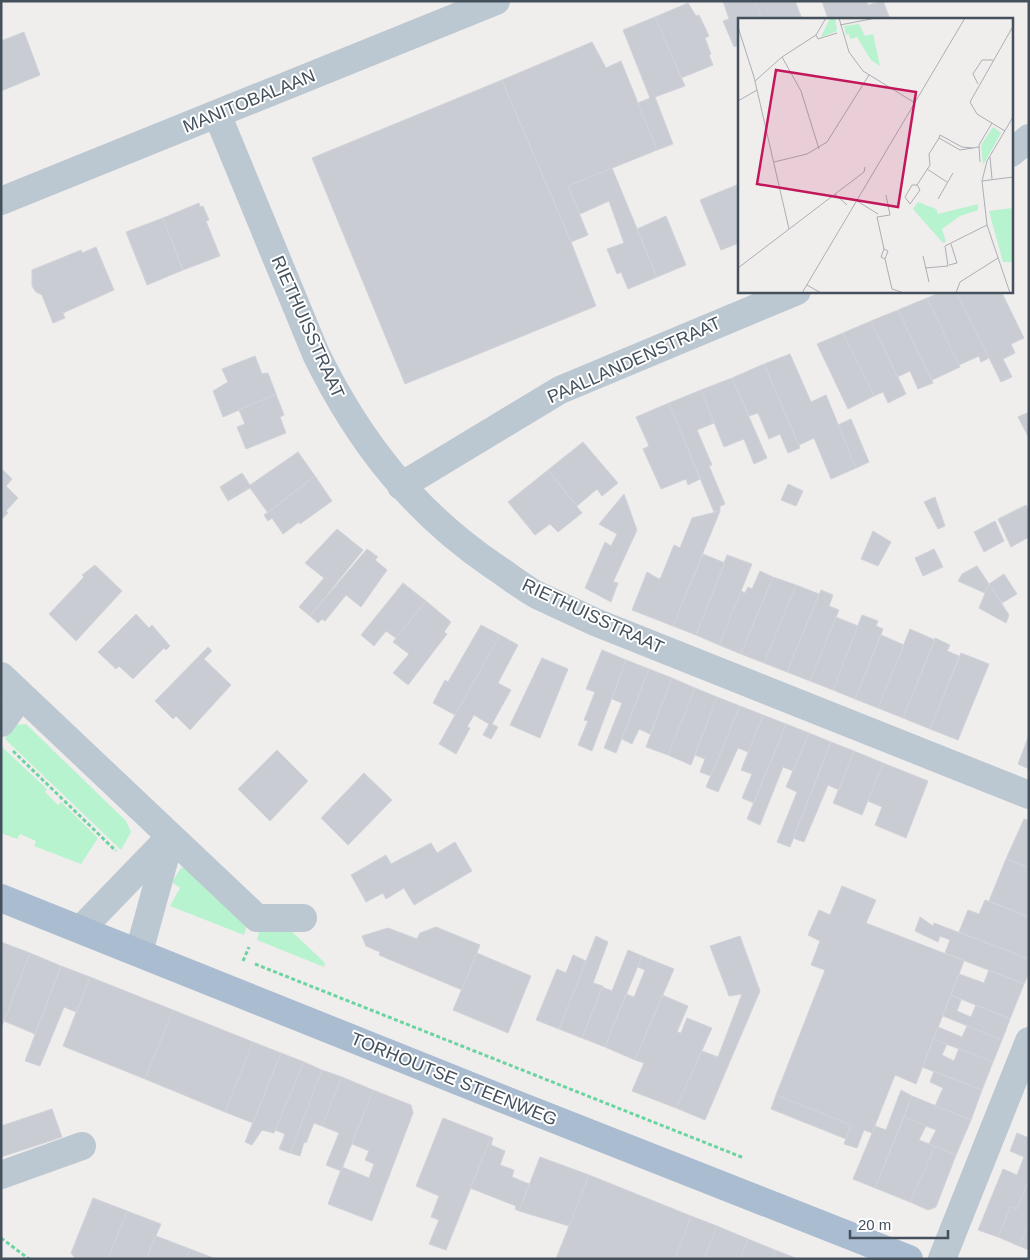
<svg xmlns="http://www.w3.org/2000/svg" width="1030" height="1260" font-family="Arial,sans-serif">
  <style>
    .green { fill: #b6f3ce }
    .building { fill: #c9ccd3; stroke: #d1d3da }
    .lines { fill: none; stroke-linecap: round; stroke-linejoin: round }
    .path { stroke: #6bd4a1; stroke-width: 3; stroke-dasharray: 4 2.5; stroke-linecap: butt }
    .minor { stroke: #bcc8d1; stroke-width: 28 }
    .major { stroke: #aabcd0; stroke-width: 28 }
    .labels { text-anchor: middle; stroke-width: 4; stroke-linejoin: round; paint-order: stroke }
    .street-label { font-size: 18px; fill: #44515d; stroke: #fff }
    .inset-road { fill: none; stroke: #abafb3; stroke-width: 1 }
    .view { fill: #c2185b; fill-opacity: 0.15; stroke: #c2185b; stroke-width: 2.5 }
    .inset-edge { fill: none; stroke: #44515d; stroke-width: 2.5 }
  </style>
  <rect width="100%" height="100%" fill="#f0eded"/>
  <path class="green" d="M26,724L126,821L131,832L121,850L5,739L14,725Z
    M1,746L47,789L45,792L58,805L61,802L98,838L81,864L34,846L36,841L20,834L17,839L1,833Z
    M185,867L248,921L244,935L170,906L180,888L172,882L181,868Z
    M288,928L325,963L324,967L257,940L259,932Z"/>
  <path class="building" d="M723,1H755L762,19H739V45L734,47L723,21L729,19Z
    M755,1H795L802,19H762Z
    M822,1H866L868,5L883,1L890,19H861L855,16L849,19H828Z
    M688,3L696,16L699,15L709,36L705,38L711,54L709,55L713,65L681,78L655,17Z
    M655,17L685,86L655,97L673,144L657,150L638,103L650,98L623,30Z
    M24,32L40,75L1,91V41Z
    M592,42L606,68L621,61L657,150L568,186L588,235L571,242L502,80Z
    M502,80L571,242L596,306L405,384L312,158Z
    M612,168L657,277L628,289L621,272L617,274L607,249L624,243L609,201L580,214L568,186Z
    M739,184V243L721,250L700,200Z
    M199,203L200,207L203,206L209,220L206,221L220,256L183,270L163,218Z
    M666,216L686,265L657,277L637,229Z
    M163,218L183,270L147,285L126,232Z
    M96,247L114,290L63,313L65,318L53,323L42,295L36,292L32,286V270L81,250L82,253Z
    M944,291H956L989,358L981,362L979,356L959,365L927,298Z
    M956,291H1001L1024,338L1011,344L1015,353L1003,359L1012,377L1001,382Z
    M927,298L960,367L932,380L898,310Z
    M898,310L933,383L918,389L910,371L897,377L871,321Z
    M871,321L906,394L888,403L883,392L874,396L843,333Z
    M843,333L874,396L848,409L817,344Z
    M790,354L811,402L826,395L856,468L831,479L814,438L799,445L764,364Z
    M255,356L262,374L268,373L276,394L223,417L213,391L228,382L222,369Z
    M764,364L800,448L788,453L780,434L769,439L758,413L749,416L732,378Z
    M732,378L767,458L754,464L744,439L724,447L701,390Z
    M701,390L714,423L697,430L712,465L709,466L725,504L720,506V511L714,512L669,403Z
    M276,394L284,415L280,417L286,433L246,449L237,427L245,424L239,410Z
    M669,403L700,479L688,485L686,479L661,489L643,449L649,446L636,417Z
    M1029,412V438L1018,417Z
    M851,419L869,462L856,468L838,425Z
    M583,442L618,483L602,496L597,489L577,506L548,470Z
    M298,452L315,476L268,513L250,488L228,501L220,487L242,473L250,485Z
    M2,469L12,479L6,486L18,498L6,511L8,513L1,520Z
    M548,470L582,513L558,532L550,524L535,535L508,502Z
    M315,476L332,501L300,524L299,522L283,534L272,518L268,521L264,515Z
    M788,484L803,491L796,506L781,500Z
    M624,494L637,530L613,582L618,583L611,602L585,588L605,542L611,546L617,534L599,524Z
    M935,497L945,526L938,529L924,502Z
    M1026,505L1029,510V537L1011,547L998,519Z
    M720,511L673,626L632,610L647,572L659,579L661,577L674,545L680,548L692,518Z
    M995,521L1004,541L984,552L974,532Z
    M337,529L363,550L310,616L299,607L324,578L305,563Z
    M873,531L891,542L878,566L861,559Z
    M367,549L378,557L375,560L387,570L361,607L346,595L325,621L322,619L318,623L310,616Z
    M934,549L943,567L923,576L915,558Z
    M703,554L725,563L696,635L673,626Z
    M727,555L752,564L719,645L696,635Z
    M95,565L122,591L76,641L49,614L84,577L82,575Z
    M977,566L989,584L985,593L958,581L962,574Z
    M760,571L773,577L741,654L719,645L741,591L745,593L748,587L752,589Z
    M1004,574L1017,594L1002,603L989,584Z
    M773,577L796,585L764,663L741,654Z
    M403,583L426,601L396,638L386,631L374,646L361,635Z
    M989,584L1009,615L1006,623L979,608Z
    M796,585L819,594L787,672L764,663Z
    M821,590L833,595L829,606L839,610L810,681L787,672Z
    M426,601L451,622L444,632L447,634L408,685L393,673L409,654L393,642Z
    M136,614L149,628L152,625L170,646L166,650L164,648L133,679L119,666L116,669L98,652Z
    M862,615L878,621L876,626L883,629L855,699L833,690Z
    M836,617L858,626L833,690L810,681Z
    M481,625L500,635L455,715L433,703L445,680L448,682Z
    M910,629L935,640L903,718L878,708Z
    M500,635L518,645L498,683L511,690L492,724L498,727L491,739L483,735L489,724L474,715L467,727L470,728L456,754L439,744Z
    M881,635L904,645L878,708L855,699Z
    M935,638L950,645L947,651L959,656L930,729L903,718Z
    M208,647L212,651L204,659L231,685L190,730L176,716L173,719L155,701Z
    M602,650L626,660L592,751L578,745L588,721L584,720L595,692L586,689Z
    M961,653L989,664L958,740L930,729Z
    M542,658L568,669L540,738L510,725Z
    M626,660L649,669L616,753L604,748L622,703L612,699Z
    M649,669L672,678L650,734L639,729L632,744L622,739Z
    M672,678L695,688L668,755L646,747Z
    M695,688L717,697L691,765L668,755Z
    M717,697L740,706L711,776L700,772L705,759L695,755Z
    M740,706L763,715L748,752L738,748L718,792L706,787Z
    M763,715L786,724L754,803L742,798L752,774L741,770Z
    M786,724L809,733L793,771L783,767L760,825L747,819Z
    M809,733L831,742L790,847L777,842L797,792L786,787Z
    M1029,735V769L1018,764Z
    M831,742L854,751L839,790L828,785L804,842L793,838Z
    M277,750L308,781L270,821L238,789Z
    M854,751L883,763L862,815L833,803Z
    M883,763L928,781L906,838L875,825L882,807L868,801Z
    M364,773L392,800L348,845L321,818Z
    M1024,819L1029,821V868L1006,859Z
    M455,842L472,871L414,905L404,888L386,899L383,893L366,902L351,875L386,855L391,864L431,843L437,853Z
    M1006,859L1029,868V917L989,901Z
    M842,886L876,900L866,923L964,961L916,1084L895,1075L872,1133L864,1130L857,1148L844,1144L851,1125L776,1095L825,970L811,965L820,941L808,935L819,910L830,915Z
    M985,900L1029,917V959L959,932L968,910L979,914Z
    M920,917L933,926L934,923L1029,959V973L1024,984L945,953L950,940L940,936L938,942L915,931Z
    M436,927L480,945L462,990L379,955L380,952L366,946L362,936L388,928L417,939L420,933Z
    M596,936L608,942L593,983L603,986L582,1038L559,1029Z
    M740,936L760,991L705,1120L676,1108L702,1051L718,1057L742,994L729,996L710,946Z
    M1,942L30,953L2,1026H1Z
    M628,950L642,956L605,1047L582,1038L602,987L612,991Z
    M30,953L61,966L35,1034L4,1021Z
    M477,953L531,976L508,1033L453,1010Z
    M573,955L586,961L559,1029L536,1020L557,969L566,973Z
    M642,956L674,969L635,1060L605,1047L626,994L634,997L645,970L638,967Z
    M61,966L90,977L76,1012L64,1007L40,1066L25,1061Z
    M989,970L1024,984L1010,1019L951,995L959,974L984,983Z
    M90,977L173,1010L145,1079L63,1046Z
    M662,995L688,1006L677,1032L681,1033L687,1018L712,1028L676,1108L632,1091L644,1063L635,1060Z
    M951,995L961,1000L957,1011L971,1017L976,1005L1010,1019L1002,1040L943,1016Z
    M173,1010L253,1042L225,1112L145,1079Z
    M967,1026L1002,1040L993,1062L933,1039L938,1027L962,1037Z
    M933,1039L947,1044L942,1055L954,1061L959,1048L993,1062L982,1090L922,1067Z
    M253,1042L281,1053L253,1123L225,1112Z
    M281,1053L304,1062L274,1133L262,1130L252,1145L245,1142Z
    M304,1062L322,1070L290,1153L279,1149L285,1134L275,1130Z
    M322,1070L342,1077L322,1126L314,1123L306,1143L304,1142L300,1156L290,1153Z
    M934,1071L982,1090L971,1120L935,1106L943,1088L930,1082Z
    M342,1077L373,1090L341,1171L326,1165L339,1133L322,1126Z
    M373,1090L411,1105L413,1113L372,1221L328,1204L342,1167L369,1178L374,1164L365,1160L369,1151L352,1144Z
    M901,1090L912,1096L875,1188L853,1179L875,1126L886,1130Z
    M776,1095L851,1125L846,1139L771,1109Z
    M912,1096L971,1120L956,1155L929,1144L936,1130L904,1117Z
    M52,1109L62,1137L1,1157V1126Z
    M904,1117L926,1126L919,1140L935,1146L910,1202L875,1188Z
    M443,1118L491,1137L446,1250L429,1244L439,1220L431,1217L439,1196L416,1186Z
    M1017,1133L1029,1138V1180L1017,1209L1010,1207L998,1237L978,1230L1003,1169L1017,1175L1024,1157L1010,1151Z
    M491,1137L493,1138L491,1145L505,1151L500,1165L514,1170L512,1177L529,1184L519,1211L515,1209L516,1206L470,1188Z
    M935,1146L956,1155L936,1207L928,1210L910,1202Z
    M540,1157L589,1175L569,1226L519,1211Z
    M589,1175L691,1216L675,1259H556Z
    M1029,1180V1223L1019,1246L998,1237L1010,1207L1017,1209Z
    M93,1198L127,1211L108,1259H76L71,1253Z
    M127,1211L161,1224L146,1259H108Z
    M691,1216L717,1226L704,1259H675Z
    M1029,1223V1250L1019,1246Z
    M717,1226L748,1239L740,1259H704Z
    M156,1236L190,1249L186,1259H146Z
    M748,1239L775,1250L772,1259H740Z
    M190,1249L216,1259H186Z
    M775,1250L798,1259H772Z"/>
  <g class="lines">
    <path class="path" d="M13,751L116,851
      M243,961L249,947
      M255,964L744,1158
      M1,1238L29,1259"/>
    <path class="minor" d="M217,114L316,354C359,442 414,512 495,567C509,576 522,587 537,595C556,604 576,613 595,622L1029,795
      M1011,153L1029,138
      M1,201L496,1
      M401,486L560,390L797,291
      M1,676L257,918H303
      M1,723L21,695
      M81,929L170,837
      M139,952L170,839
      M1,1175L82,1146
      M942,1259L1029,1041"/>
    <path class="major" d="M1,898L498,1097L909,1259"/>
  </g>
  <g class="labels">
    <g class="street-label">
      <text transform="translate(249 101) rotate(-22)" y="6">MANITOBALAAN</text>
      <text transform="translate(308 327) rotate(66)" y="6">RIETHUISSTRAAT</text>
      <text transform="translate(634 360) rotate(-24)" y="6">PAALLANDENSTRAAT</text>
      <text transform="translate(593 616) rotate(25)" y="6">RIETHUISSTRAAT</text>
      <text transform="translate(454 1079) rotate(22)" y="6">TORHOUTSE STEENWEG</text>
    </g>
  </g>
  <g transform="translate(738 18)">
    <rect width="275" height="275" fill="#f0eded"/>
    <path d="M92,0H97L99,13L83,19ZM121,6L127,18L135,16L142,48L133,42L119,19L112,21L111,16L108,17L106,8ZM255,109L263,115L245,147L243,127ZM180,184L198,191L200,196L240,186V192L222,198L204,211L208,224L205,225L175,191ZM275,190V244H265L251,193Z" fill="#b6f3ce"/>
    <path class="inset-road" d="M101,0L111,34L125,53L177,85M102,7L138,0M0,9L16,59L51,211M78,17L80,21L99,15M44,39L63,73L81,131M17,63L44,39L78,17L88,0M240,66L235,56L244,42H255M0,83L19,72M267,113L239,96L232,84L274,10M201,120L202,117L224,129L235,130M252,139L254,161M36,144L69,136L89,124L131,57M242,144L241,127L254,105M189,151L209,164M244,163L275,159M179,167L182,172L172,186L167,179L174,167H179L192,147L191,136L201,120L222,132L241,129M97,176L109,187M200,181L215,155M119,183L140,196M146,231L150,233L147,241L154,271L166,275M185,238L191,264M147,241L143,239L146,231L139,199L152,197L148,177M211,247L219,245L213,226M0,250L126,154L127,149M187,250L210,248L207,228L249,207M69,267L83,275M64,275L227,0M218,275L222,264L260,240M272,275L249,207L244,163L249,143L275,99"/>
    <path class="view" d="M38,52L178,74L160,189L19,166Z"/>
    <rect width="275" height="275" class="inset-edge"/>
  </g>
  <rect width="1030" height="1260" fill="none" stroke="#44515d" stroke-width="5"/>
  <path d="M850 1230v8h98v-8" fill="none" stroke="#44515d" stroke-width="2.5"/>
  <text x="858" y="1230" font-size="15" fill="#44515d" stroke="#ffffff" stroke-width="4" paint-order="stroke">20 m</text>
</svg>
